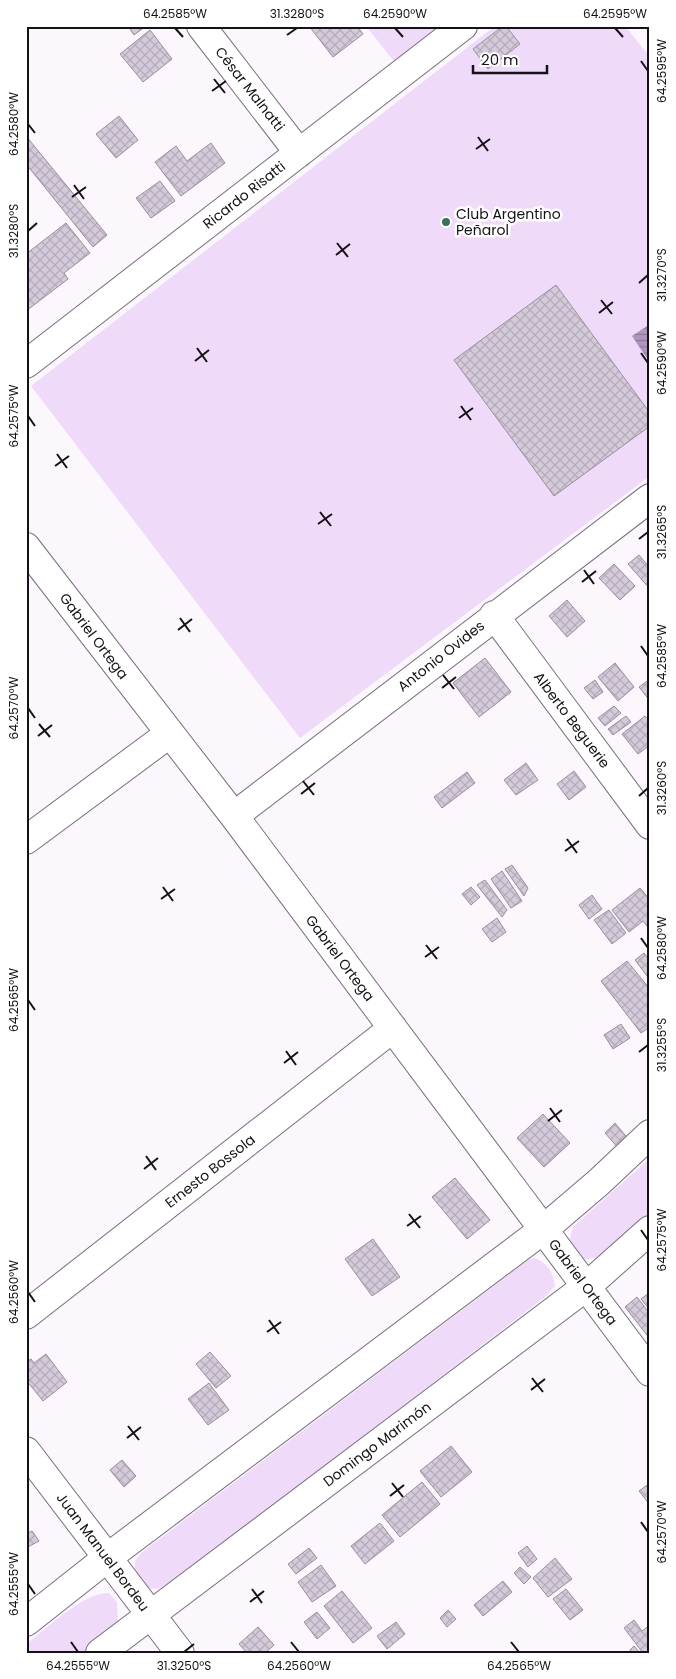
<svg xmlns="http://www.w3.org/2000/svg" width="676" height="1679" font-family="Poppins,sans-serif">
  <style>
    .grass { fill: #efdafa }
    .water { fill: url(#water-rules) }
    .building { fill: url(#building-cross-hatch); stroke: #998f9e }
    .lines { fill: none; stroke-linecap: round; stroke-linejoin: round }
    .minor-casing { stroke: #786e7d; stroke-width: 30 }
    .minor { stroke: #fff; stroke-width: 28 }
    .ticks { fill: none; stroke: #151116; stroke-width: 2 }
    .poi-dot { fill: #387058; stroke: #fff; stroke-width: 2 }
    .labels { text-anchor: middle; stroke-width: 5; stroke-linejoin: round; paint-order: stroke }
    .street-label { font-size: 14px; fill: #151116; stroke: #fff }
    .poi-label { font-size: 14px; fill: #151116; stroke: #fff; text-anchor: start }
    .neatline { fill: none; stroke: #151116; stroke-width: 2 }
    .ticks-label { font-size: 12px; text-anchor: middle; fill: #151116 }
  </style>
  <defs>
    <pattern id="water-rules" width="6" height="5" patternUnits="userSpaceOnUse" patternTransform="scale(1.25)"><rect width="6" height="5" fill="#b095bf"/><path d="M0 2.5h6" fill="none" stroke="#8e789a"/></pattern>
    <pattern id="building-cross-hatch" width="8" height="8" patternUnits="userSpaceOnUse" patternTransform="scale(1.25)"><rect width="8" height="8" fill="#d4cada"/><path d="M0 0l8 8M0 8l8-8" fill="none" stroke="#b5acba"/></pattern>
  </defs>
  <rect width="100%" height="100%" fill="#fbf7fd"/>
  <path class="grass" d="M366,26H445L396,64Z
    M495,26H625L650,57V476L300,738L31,386Z
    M650,1158V1218C632,1232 606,1262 581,1259L569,1242L573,1227Z
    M534,1258C548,1263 553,1272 555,1286L545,1297L182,1575L158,1589L148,1588L135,1575V1561L141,1553L528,1260Z
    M109,1593L117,1602L118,1622L114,1631L85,1653H26V1644C48,1628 82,1593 109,1593Z"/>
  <path class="water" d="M650,324V363L632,336Z"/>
  <path class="building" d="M128,26H146L134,35Z
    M309,26H357L363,34L333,57Z
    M503,26H506L520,44L488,69L473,49Z
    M150,30L172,59L143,82L120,54Z
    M119,116L138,140L116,158L96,134Z
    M26,136L107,235L93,247L26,164Z
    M211,143L225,163L181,196L155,162L176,146L187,161Z
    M160,181L175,201L151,218L136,198Z
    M66,223L90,253L64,273L68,279L26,311V254Z
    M556,285L650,413V426L554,496L454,360Z
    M639,555L650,568V589L628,564Z
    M614,564L635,586L620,600L599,578Z
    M567,600L585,621L567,637L549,616Z
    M485,658L511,692L479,717L453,683Z
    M615,663L634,687L618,701L598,677Z
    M650,679V701L639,687Z
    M595,680L603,692L593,699L584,688Z
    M614,706L621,713L605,726L598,718Z
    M626,716L631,722L613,735L608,729Z
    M645,716L650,721V745L638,754L622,734Z
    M526,763L538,780L516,795L504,780Z
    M574,771L586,787L569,800L557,784Z
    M467,772L475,783L442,808L434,797Z
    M512,865L528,888L524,896L505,869Z
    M502,871L522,901L511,908L491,879Z
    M485,880L507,910L502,917L477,885Z
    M471,887L480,897L471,905L462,894Z
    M640,888L650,900V930L643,921L629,932L612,910Z
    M592,895L602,909L589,919L579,905Z
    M609,910L626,933L612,944L594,920Z
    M497,918L506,932L492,942L482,929Z
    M644,953L650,961V980L635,960Z
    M627,961L650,989V1027L641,1033L601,981Z
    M621,1024L630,1038L613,1049L604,1035Z
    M543,1114L570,1143L544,1167L517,1138Z
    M615,1123L630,1141L620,1150L605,1133Z
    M455,1178L490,1220L467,1239L432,1197Z
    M373,1239L400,1277L372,1296L345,1259Z
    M650,1292V1310L641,1299Z
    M637,1297L650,1314V1339L625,1307Z
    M210,1352L231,1376L216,1388L196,1364Z
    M46,1354L67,1382L43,1401L26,1380V1362L31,1359L34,1363Z
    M209,1383L229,1410L208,1425L188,1399Z
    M451,1446L472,1472L441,1497L420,1471Z
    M122,1460L136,1476L124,1487L110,1470Z
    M422,1482L440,1504L400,1537L382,1515Z
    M650,1483V1505L639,1491Z
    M380,1523L394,1541L365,1564L351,1546Z
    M32,1531L39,1541L26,1548V1534Z
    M527,1546L537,1559L528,1567L518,1553Z
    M309,1548L317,1558L296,1574L288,1564Z
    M555,1558L572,1579L548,1597L533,1578Z
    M321,1565L336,1586L312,1602L298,1582Z
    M520,1567L531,1577L524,1584L514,1573Z
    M503,1581L512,1592L483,1616L474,1605Z
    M566,1589L583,1610L570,1620L553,1599Z
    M342,1591L372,1628L353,1643L324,1606Z
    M448,1610L456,1619L447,1627L440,1618Z
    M317,1612L330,1628L317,1639L304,1622Z
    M634,1620L642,1631L650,1625V1650L646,1653H643L624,1628Z
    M396,1622L405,1634L387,1649L377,1636Z
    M258,1627L274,1645L265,1653H247L239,1644Z
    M634,1646L640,1653H632L630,1650Z"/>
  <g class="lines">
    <g class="minor-casing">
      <path id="minor" d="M201,26L299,153
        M26,364L463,26
        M26,547L234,816L650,1372
        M494,615L650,825
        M234,816L650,498
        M26,840L169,734
        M26,1315L393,1028
        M26,1451L180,1653
        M26,1622L107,1558L544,1229L599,1182L650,1134
        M100,1653L587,1286L650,1230"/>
    </g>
    <use href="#minor" class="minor"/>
  </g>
  <path class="ticks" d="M175,28L183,37M395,28L403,37M615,28L623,37M287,35L297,28M641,61L648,71M214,79L225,93M212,91L226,81M28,124L35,133M478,137L488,151M476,149L490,139M74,185L84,199M72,197L86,187M28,231L37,223M337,243L348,257M336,255L350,244M639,283L648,275M601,300L612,314M599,313L613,302M197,348L207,362M641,353L648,363M195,361L209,350M461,406L471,420M28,416L35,426M459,418L473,408M57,454L67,468M55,466L69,456M320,512L331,526M318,524L332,514M639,539L648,532M584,570L594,584M582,582L596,571M180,618L190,632M178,630L192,619M641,646L648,656M443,675L454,689M442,688L456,677M28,708L35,718M39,724L50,737M38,736L52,725M303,781L314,795M301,794L315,783M639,796L648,788M567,839L577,853M565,851L579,841M163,887L173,901M161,899L175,889M641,938L648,948M426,945L437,959M425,957L439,947M28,1000L35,1010M286,1051L296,1065M639,1052L648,1045M284,1063L298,1052M550,1108L560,1122M548,1121L562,1110M146,1156L156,1170M144,1169L158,1158M409,1214L420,1228M407,1226L421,1216M641,1230L648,1240M28,1292L35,1302M269,1320L279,1334M267,1332L281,1322M532,1378L543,1392M531,1390L545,1379M128,1426L139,1440M127,1438L141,1427M392,1483L403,1497M390,1496L404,1485M641,1522L648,1532M28,1584L35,1594M252,1589L262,1603M250,1602L264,1591M71,1642L78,1652M291,1642L299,1652M511,1642L519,1652M184,1652L194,1644"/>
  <circle class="poi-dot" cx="446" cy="222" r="5"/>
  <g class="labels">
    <g class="street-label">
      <text transform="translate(250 89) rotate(52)" y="5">César Malnatti</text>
      <text transform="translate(244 195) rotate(-38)" y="5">Ricardo Risatti</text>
      <text transform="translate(94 636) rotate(53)" y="5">Gabriel Ortega</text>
      <text transform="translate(441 656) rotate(-38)" y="5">Antonio Ovides</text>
      <text transform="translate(572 720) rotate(53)" y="5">Alberto Beguerie</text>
      <text transform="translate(340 958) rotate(53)" y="5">Gabriel Ortega</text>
      <text transform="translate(210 1171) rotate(-38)" y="5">Ernesto Bossola</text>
      <text transform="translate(583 1282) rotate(53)" y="5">Gabriel Ortega</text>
      <text transform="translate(377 1444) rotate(-37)" y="5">Domingo Marimón</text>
      <text transform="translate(103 1552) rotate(53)" y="5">Juan Manuel Bordeu</text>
    </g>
    <g class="poi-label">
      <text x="456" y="219">Club Argentino<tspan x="456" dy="16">Peñarol</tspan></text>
    </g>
  </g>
  <rect width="676" height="1679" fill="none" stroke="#ffffff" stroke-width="55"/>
  <path d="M473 65v8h74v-8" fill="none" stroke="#151116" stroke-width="2.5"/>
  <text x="481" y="65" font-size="15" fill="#151116" stroke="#ffffff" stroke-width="4" paint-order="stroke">20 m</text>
  <rect x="28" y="28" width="620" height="1624" class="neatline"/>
  <g class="ticks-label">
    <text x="175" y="18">64.2585°W</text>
    <text x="297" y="18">31.3280°S</text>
    <text x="395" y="18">64.2590°W</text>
    <text x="615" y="18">64.2595°W</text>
    <text transform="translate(662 71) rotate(-90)" y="4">64.2595°W</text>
    <text transform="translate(14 124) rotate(-90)" y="4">64.2580°W</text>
    <text transform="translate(14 231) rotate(-90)" y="4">31.3280°S</text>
    <text transform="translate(662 275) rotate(-90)" y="4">31.3270°S</text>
    <text transform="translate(662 363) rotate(-90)" y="4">64.2590°W</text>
    <text transform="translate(14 416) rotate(-90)" y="4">64.2575°W</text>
    <text transform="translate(662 532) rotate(-90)" y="4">31.3265°S</text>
    <text transform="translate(662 656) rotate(-90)" y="4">64.2585°W</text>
    <text transform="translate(14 708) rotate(-90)" y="4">64.2570°W</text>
    <text transform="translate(662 788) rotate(-90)" y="4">31.3260°S</text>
    <text transform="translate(662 948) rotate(-90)" y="4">64.2580°W</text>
    <text transform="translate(14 1000) rotate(-90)" y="4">64.2565°W</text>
    <text transform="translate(662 1045) rotate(-90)" y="4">31.3255°S</text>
    <text transform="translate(662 1240) rotate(-90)" y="4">64.2575°W</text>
    <text transform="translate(14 1292) rotate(-90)" y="4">64.2560°W</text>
    <text transform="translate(662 1532) rotate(-90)" y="4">64.2570°W</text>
    <text transform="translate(14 1584) rotate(-90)" y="4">64.2555°W</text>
    <text x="78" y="1670">64.2555°W</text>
    <text x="184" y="1670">31.3250°S</text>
    <text x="299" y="1670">64.2560°W</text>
    <text x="519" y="1670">64.2565°W</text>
  </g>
</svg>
